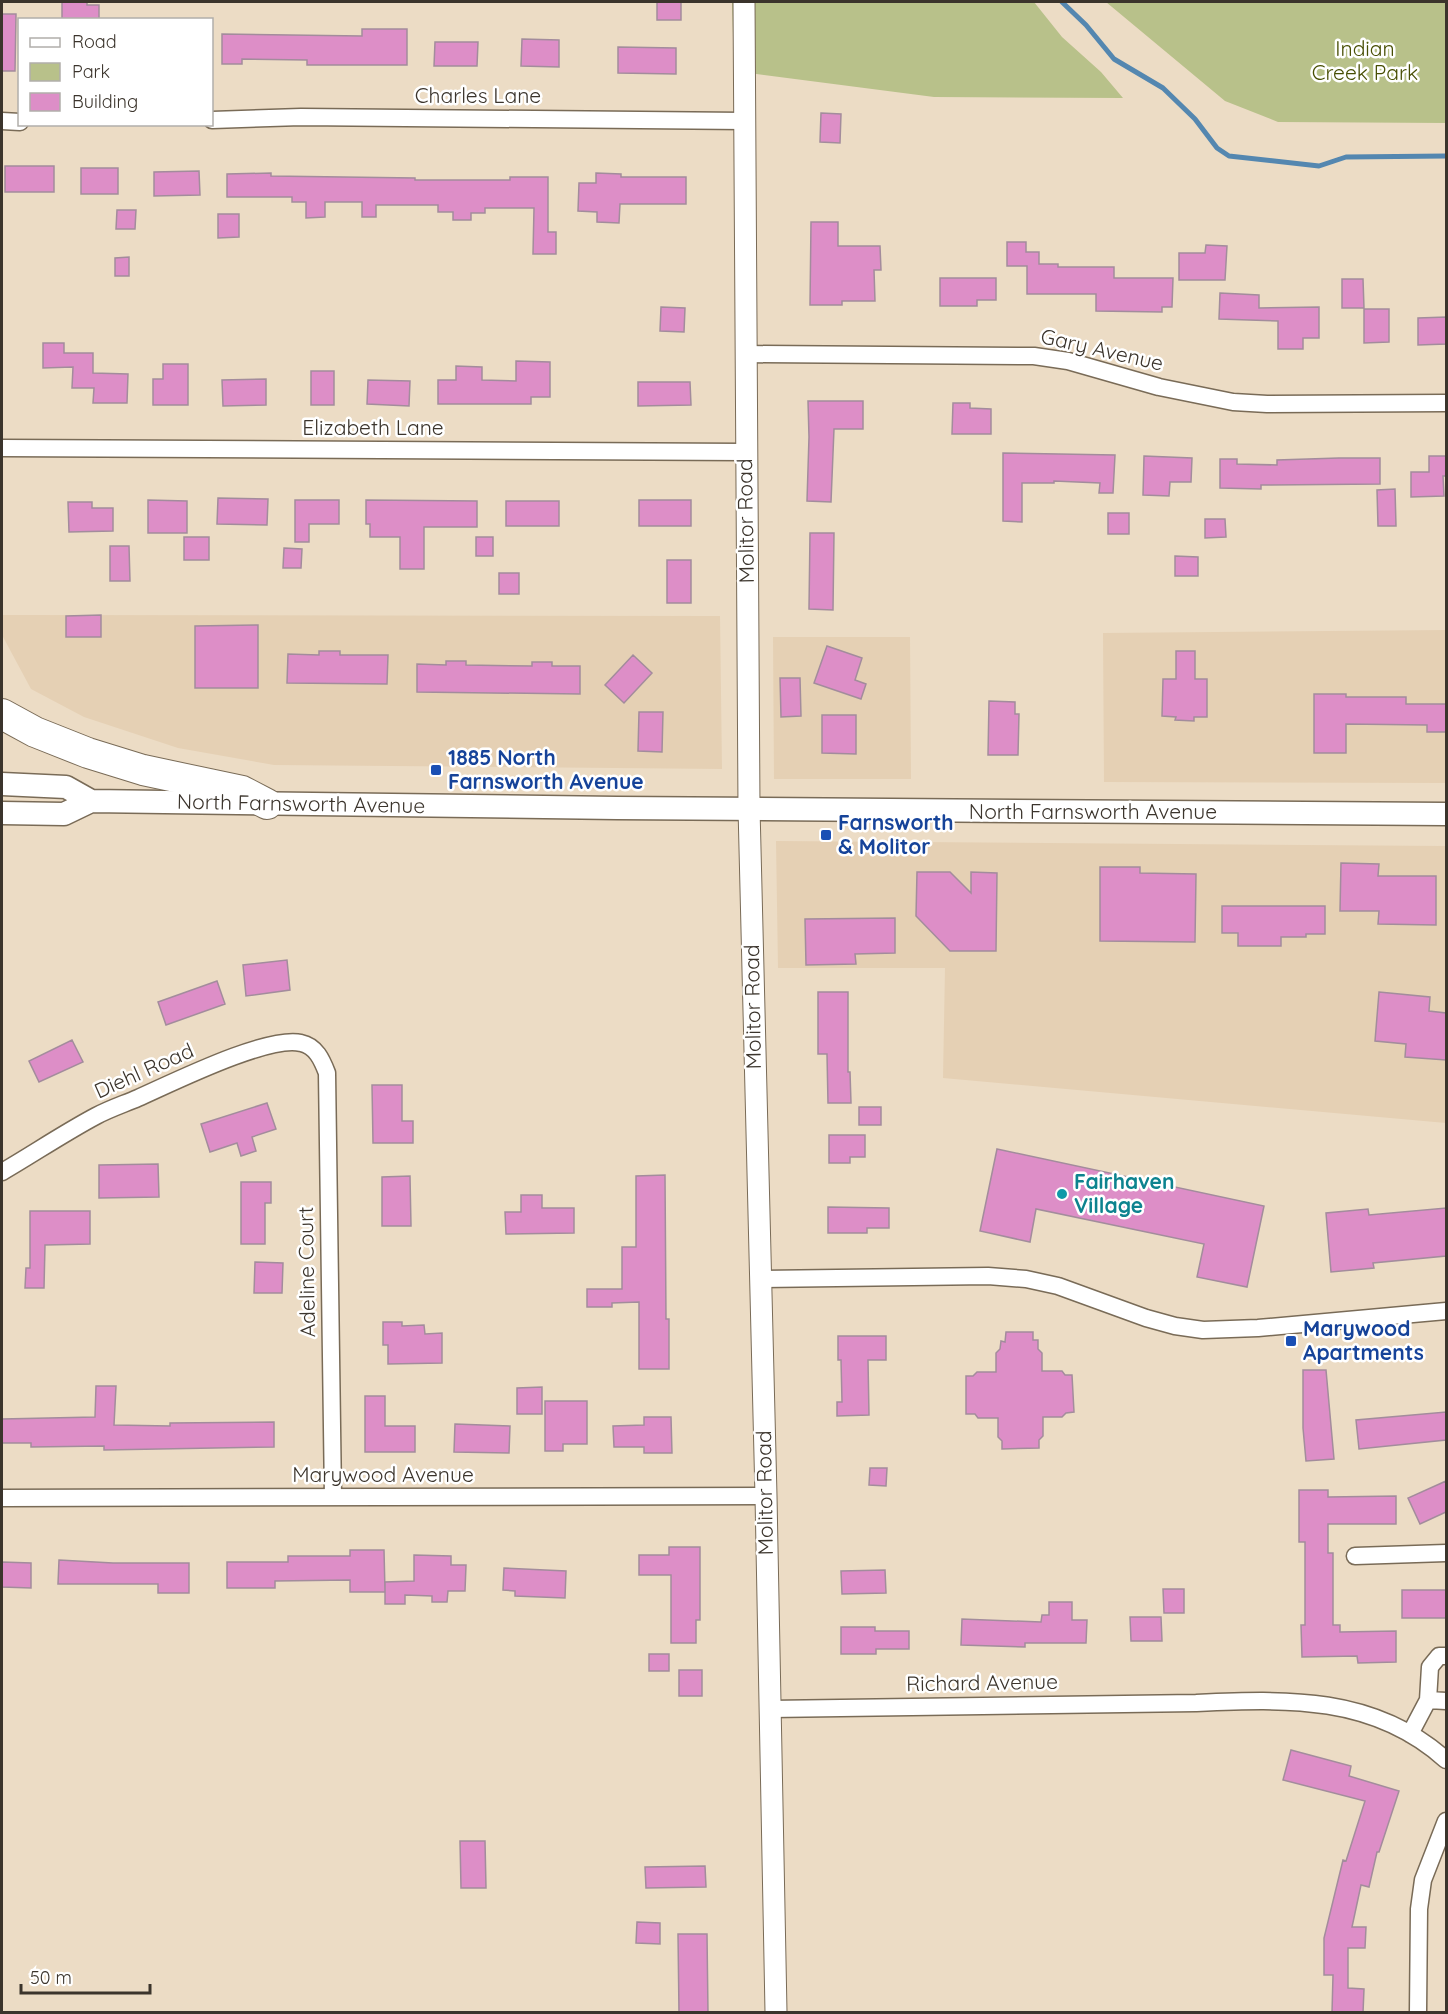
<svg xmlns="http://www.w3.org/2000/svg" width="1448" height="2014" font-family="Quicksand,sans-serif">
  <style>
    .built { fill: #e5d0b4 }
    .green { fill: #b8c18a }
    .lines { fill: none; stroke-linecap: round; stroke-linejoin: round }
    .stream { stroke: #5487b0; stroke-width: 5 }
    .building { fill: #dd8ec7; stroke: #a38c9c; stroke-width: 1.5 }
    .minor-casing { stroke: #796b57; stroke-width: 19 }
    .tertiary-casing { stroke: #796b57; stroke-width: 23 }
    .secondary-casing { stroke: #796b57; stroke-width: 25 }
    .motorway-casing { stroke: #796b57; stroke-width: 32 }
    .minor { stroke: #fff; stroke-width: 16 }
    .tertiary { stroke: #fff; stroke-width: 21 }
    .secondary { stroke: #fff; stroke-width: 22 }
    .motorway { stroke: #fff; stroke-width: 30 }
    .transit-dot { fill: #1a4fb4; stroke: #fff; stroke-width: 2 }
    .culture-dot { fill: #0f9aa8; stroke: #fff; stroke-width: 2 }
    .labels { text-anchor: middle; stroke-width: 5; stroke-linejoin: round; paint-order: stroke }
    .park-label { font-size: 21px; fill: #474e03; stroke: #fff }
    .street-label { font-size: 21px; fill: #3b342c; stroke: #fff }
    .transit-label { font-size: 21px; font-weight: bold; fill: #164399; stroke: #fff; text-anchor: start }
    .culture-label { font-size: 21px; font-weight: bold; fill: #0d838f; stroke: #fff; text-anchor: start }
  </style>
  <rect width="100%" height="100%" fill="#ecdcc5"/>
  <path class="built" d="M2,615L720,616L722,769L274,765L178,748L84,717L31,689L2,635Z
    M1446,630V783L1104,782L1103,633Z
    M773,637H910L911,779H774Z
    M776,841L1446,846V1123L943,1078L945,968H778Z"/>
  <path class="green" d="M732,2H1034L1062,37L1101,72L1123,98L934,97L734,71Z
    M1106,2H1446V123L1278,122L1225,101Z"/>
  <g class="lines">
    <path class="stream" d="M1062,2L1086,25L1114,59L1163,88L1195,119L1217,148L1229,156L1319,166L1346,157L1446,156"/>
  </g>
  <path class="building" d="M62,2H87V5H99V20H62Z
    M657,2H681V20H657Z
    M2,14H16L15,71H2Z
    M362,29H407V65H307V60L242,59V64H222V34L362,36Z
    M522,39L559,40V67L521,66Z
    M435,42H478L477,66H434Z
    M618,47L676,48V74L618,73Z
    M821,113L841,114L840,143L820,142Z
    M5,166H54V192H5Z
    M81,168H118V194H81Z
    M199,171L200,195L154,196V172Z
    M271,173V176L415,178V180H510V177H548V232H556V254H533L534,208H485V213H471V220H453V212H438V205H376V217H362V202H325V217L306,218V202H292V197H227V174Z
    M596,173L621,174V177H686V204H620L619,223L597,222V212L578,211L579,183H596Z
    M117,210H136L135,229H116Z
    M218,214H239V237L218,238Z
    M811,222H838V246H880L881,270H874L875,301H842V305H810Z
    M1007,242H1026V252H1039V264H1058V267H1114V278H1173L1172,307H1162V312L1096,311V294H1027V266H1007Z
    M1206,245L1227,246L1225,280H1179V253H1205Z
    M129,257V276H115V258Z
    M940,278H996V300H977V306H940Z
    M1342,279H1363L1364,308H1342Z
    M1220,293L1259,295V308L1319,307V338H1303V349H1278V321L1219,319Z
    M661,307L685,308L684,332L660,331Z
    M1364,309H1389V342L1364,343Z
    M1446,317V344L1418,345V318Z
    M43,343H64V353H93V373L128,374L127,403H93L94,388H72L73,367L43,368Z
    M516,361L550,362V397H531V404H438V380H456V366L482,367V380L516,381Z
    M163,364H188V405H153V379H163Z
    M311,371H334V405H311Z
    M266,379V405L223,406L222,380Z
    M368,380L410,381L409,406L367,404Z
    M638,382H690L691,405L638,406Z
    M808,401H863V429H834L831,502L807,501L809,437Z
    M953,403H970V408L991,409V434H952Z
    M1003,453L1115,455L1113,493H1099L1100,483L1054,481V483H1022V522L1003,521Z
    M1144,456L1192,458L1191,482H1170L1169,496L1143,495Z
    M1429,456H1446V476H1443L1444,496L1411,497V472H1429Z
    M1339,458H1380V484L1261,485V489L1220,488V459H1237V464L1277,465V460Z
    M1395,489L1396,526H1378L1377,490Z
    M218,498L268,499L267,525L217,524Z
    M148,500L187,501V533H148Z
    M295,500H339V524H309V542H295Z
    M366,500L477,501V527H424V569H400V537H370V524H366Z
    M639,500H691V526H639Z
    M506,501H559V526H506Z
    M68,502H92V508H113V531L69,532Z
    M1108,513H1129V534H1108Z
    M1205,519H1225L1226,537L1205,538Z
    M810,533H834L833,610L809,609Z
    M184,537H209V560H184Z
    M476,537H493V556H476Z
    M110,546H129L130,581H110Z
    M284,548L302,549L301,568H283Z
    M1175,556L1198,557V576H1175Z
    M667,560H691V603H667Z
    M499,573H519V594H499Z
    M101,615V637H66V616Z
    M258,625V688H195V626Z
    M827,646L862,658L855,680L866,684L861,699L814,683Z
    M319,651H340V655H388L387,684L287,683L288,654L319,655Z
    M1176,651H1195V679H1207V717H1194V721L1175,720L1176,717L1162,716L1163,679H1176Z
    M633,655L652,673L624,703L605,685Z
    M446,661H466V665L532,666V662H552V666H580V694L417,692V664L446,665Z
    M780,678H800L801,716L781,717Z
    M1314,694H1346V697H1406V704H1446V732H1427V725L1346,724V753H1314Z
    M989,701L1015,702V714H1019L1018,755H988Z
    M639,712H663L662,752L638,751Z
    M822,715H856V754L822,753Z
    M1341,863L1379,864L1378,876H1436V925L1378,924L1379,911H1340Z
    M1100,867H1140V873L1196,874L1195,942L1100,941Z
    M917,872H950L971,893V872L997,873L996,951H950L916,916Z
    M1222,906H1325V934H1306V937H1281V946H1238V933H1222Z
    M895,918V953L855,954L856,964L806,965L805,919Z
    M287,960L290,990L246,996L243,965Z
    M217,981L225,1004L166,1025L158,1002Z
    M818,992H848V1072H850L851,1103H828L827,1054H818Z
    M1379,992L1430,997L1429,1011L1446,1013V1060L1405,1057L1406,1044L1375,1041Z
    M72,1040L83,1062L39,1082L29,1061Z
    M372,1085H402V1121H413V1143H373Z
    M267,1103L276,1129L252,1137L256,1151L241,1156L237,1143L210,1152L201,1124Z
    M859,1107H881V1125H859Z
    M829,1135H865V1157H850V1163H829Z
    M997,1149L1264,1206L1247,1287L1197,1277L1204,1244L1036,1209L1030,1242L980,1231Z
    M158,1164L159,1197L99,1198V1165Z
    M665,1175L666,1319H669V1369H639V1302L612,1303V1307H587V1289H622V1247H636V1176Z
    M410,1176L411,1226H382V1177Z
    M241,1182H271V1203H265V1244H241Z
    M521,1195H542V1208H574V1233L506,1234L505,1212H521Z
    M828,1207L889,1208V1228H867V1233H828Z
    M1446,1208V1256L1373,1263L1374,1268L1331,1272L1326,1213L1368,1209L1369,1215Z
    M30,1211H90V1244L45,1245L44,1288H25L26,1268H30Z
    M255,1262L283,1263L282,1293H254Z
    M383,1322H402V1326L424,1325L425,1334L442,1333V1363L388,1364V1345H383Z
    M1006,1332H1033V1340H1038V1349L1042,1353V1371H1062L1065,1375H1072L1074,1412L1066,1413L1062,1417H1043V1436L1039,1440V1448L1002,1449V1441L998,1437V1418H978L975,1414H966V1376H973L977,1372H996V1353L1000,1349L1001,1341L1005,1342Z
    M838,1336H886V1360H868L869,1415L837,1416V1402H842L841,1360H838Z
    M1303,1370H1326L1334,1459L1306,1461L1303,1428Z
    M96,1386H116L114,1425L170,1426V1423L274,1422V1447L104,1450V1446L31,1447V1443H2V1419L95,1417Z
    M542,1387V1414H517V1388Z
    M365,1396H385V1426H415V1452H365Z
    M545,1401H587V1444H563V1451H545Z
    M1446,1412V1440L1359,1449L1356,1420Z
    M644,1417H671L672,1453H644V1447H614L613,1426L644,1425Z
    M455,1424L510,1426L509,1453L454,1452Z
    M870,1468H887L886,1486L869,1485Z
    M1446,1481V1512L1420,1524L1408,1498Z
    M1299,1490H1328V1497L1396,1496V1524H1328V1553H1333V1625H1340V1632L1396,1631V1662L1358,1663L1357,1656L1302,1657L1301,1625H1305V1542H1299Z
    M669,1547H700V1620H696V1643H671V1575H639V1555H669Z
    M350,1550H384L385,1592H350V1580L275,1581V1588H227V1562H288V1556H350Z
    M414,1555L451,1556V1565H466L465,1591H448L447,1602H432V1596L405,1595V1604H385V1582L414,1581Z
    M59,1560L113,1563H189V1593H158V1584H58Z
    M2,1562L31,1563V1588L2,1587Z
    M504,1568L566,1571L565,1598L515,1596V1591L503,1590Z
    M885,1570L886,1593L842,1594L841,1571Z
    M1163,1589H1184V1613H1164Z
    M1402,1590H1446V1618H1402Z
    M1049,1602H1072V1620H1087L1086,1643H1025V1647L961,1645L962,1619L1041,1622L1042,1615H1049Z
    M1130,1617H1161L1162,1641H1131Z
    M841,1627H875V1631H909V1649H876V1654H841Z
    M649,1654H669V1671H649Z
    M679,1670H702V1696H679Z
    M1291,1750L1351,1766L1349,1776L1399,1791L1379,1852H1377L1369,1887L1361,1885L1352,1927H1366L1365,1948H1348V1988L1364,1989L1363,2013H1332L1333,1975H1324V1938L1343,1860L1346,1861L1365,1801L1283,1780Z
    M460,1841H485L486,1888H461Z
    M705,1866L706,1887L646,1888L645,1867Z
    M637,1922L660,1923V1944L636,1943Z
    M678,1934H707L708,2013H679Z"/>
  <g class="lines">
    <g class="minor-casing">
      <path id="minor" d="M212,120L301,117L745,121
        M2,121L20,122
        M745,354L1034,356L1068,361L1159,387L1233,402L1267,404L1446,403
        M2,448L745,452
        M2,1172C33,1154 64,1133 96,1116C109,1109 124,1104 138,1098C172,1083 268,1035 301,1043C316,1046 322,1060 327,1073L333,1497
        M760,1279L988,1276L1026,1279L1058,1286L1146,1318L1175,1326L1203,1330L1258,1328L1446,1311
        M2,1498L766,1496
        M1355,1556L1446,1553
        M1428,1700L1446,1701
        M770,1709L1196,1703C1286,1699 1374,1695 1446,1760
        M1410,1734L1428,1700L1430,1667L1439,1656H1446
        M1418,2012L1419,1909L1423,1880L1446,1821"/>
    </g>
    <g class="tertiary-casing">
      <path id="tertiary" d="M744,2L749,808L766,1496L776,2012"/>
    </g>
    <g class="secondary-casing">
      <path id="secondary" d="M2,784L66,787L91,801
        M2,813L64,814L91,801L617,808L1446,814"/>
    </g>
    <g class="motorway-casing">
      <path id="motorway" d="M2,714L35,732L88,753L143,770L242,791L267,804"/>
    </g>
    <use href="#minor" class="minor"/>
    <use href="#tertiary" class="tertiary"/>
    <use href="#secondary" class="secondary"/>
    <use href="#motorway" class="motorway"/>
  </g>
  <g class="transit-dot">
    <rect x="430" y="764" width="12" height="12" rx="3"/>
    <rect x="820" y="829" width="12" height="12" rx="3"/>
    <rect x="1285" y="1335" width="12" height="12" rx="3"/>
  </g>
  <circle class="culture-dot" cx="1062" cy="1194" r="6"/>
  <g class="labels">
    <g class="park-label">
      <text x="1365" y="56">Indian<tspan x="1365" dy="24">Creek Park</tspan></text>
    </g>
    <g class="street-label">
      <text x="478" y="103">Charles Lane</text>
      <text transform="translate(1102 350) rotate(13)" y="7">Gary Avenue</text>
      <text x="373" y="435">Elizabeth Lane</text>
      <text transform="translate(746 521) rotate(-91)" y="7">Molitor Road</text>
      <text transform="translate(301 804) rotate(1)" y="7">North Farnsworth Avenue</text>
      <text x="1093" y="819">North Farnsworth Avenue</text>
      <text transform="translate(753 1007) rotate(-91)" y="7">Molitor Road</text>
      <text transform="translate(144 1071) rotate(-24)" y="7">Diehl Road</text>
      <text transform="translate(307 1272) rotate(-91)" y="7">Adeline Court</text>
      <text x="383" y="1482">Marywood Avenue</text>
      <text transform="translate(765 1493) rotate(-91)" y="7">Molitor Road</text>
      <text transform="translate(982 1683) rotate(-1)" y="7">Richard Avenue</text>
    </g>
    <g class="transit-label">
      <text x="448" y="765">1885 North<tspan x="448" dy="24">Farnsworth Avenue</tspan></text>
      <text x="838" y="830">Farnsworth<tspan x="838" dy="24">&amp; Molitor</tspan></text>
      <text x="1303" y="1336">Marywood<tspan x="1303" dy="24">Apartments</tspan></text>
    </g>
    <g class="culture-label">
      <text x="1074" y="1189">Fairhaven<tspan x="1074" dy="24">Village</tspan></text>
    </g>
  </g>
  <rect width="1448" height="2014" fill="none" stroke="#3b342c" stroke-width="6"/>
  <rect x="18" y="18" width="195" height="108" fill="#ffffff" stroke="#b1aeab" stroke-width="1.5"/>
  <rect x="30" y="38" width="30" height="9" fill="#ffffff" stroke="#b1aeab" stroke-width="1.5"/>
  <text x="72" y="48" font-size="18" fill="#3b342c">Road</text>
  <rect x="30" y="63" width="30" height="18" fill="#b8c18a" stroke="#b1aeab" stroke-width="1.5"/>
  <text x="72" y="78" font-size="18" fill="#3b342c">Park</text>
  <rect x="30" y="93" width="30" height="18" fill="#dd8ec7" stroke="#b1aeab" stroke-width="1.5"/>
  <text x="72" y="108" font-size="18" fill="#3b342c">Building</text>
  <path d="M21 1984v9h129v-9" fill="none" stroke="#3b342c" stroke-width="3"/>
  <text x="30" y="1984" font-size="18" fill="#3b342c" stroke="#ffffff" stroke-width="4.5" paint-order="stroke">50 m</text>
</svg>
